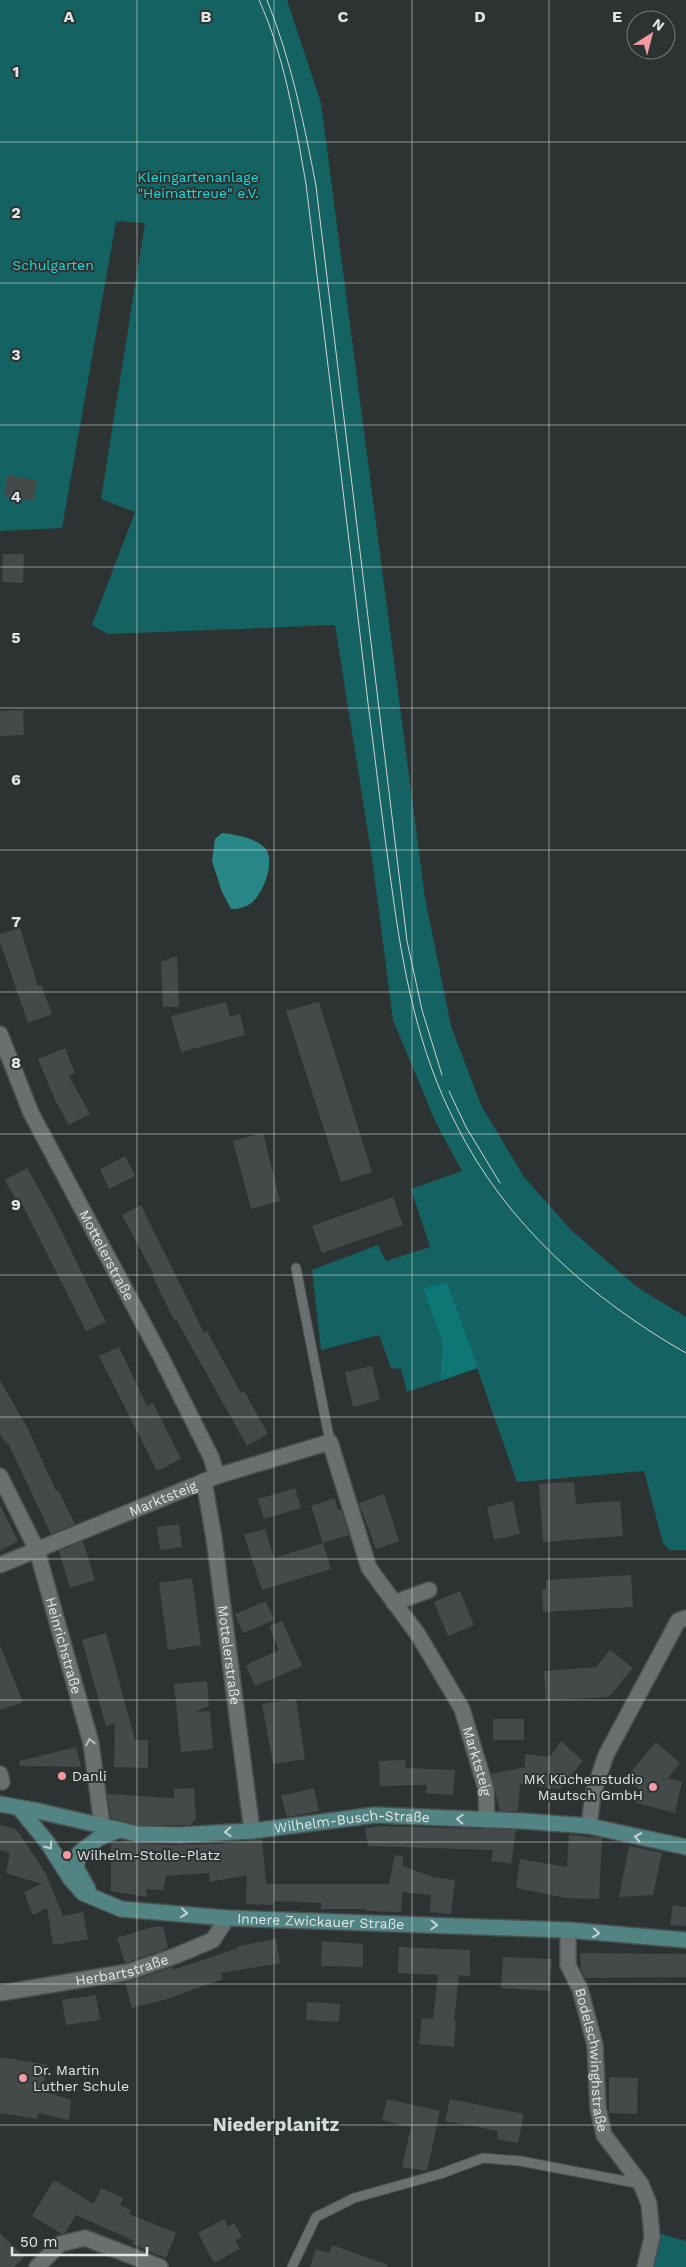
<svg xmlns="http://www.w3.org/2000/svg" width="686" height="2267" font-family="'Work Sans',sans-serif">
  <style>
    .green { fill: #146362 }
    .forest { fill: #0e7776 }
    .water { fill: #288786 }
    .building { fill: #444a4a }
    .lines { fill: none; stroke-linecap: round; stroke-linejoin: round }
    .lane-casing { stroke: #4a5050; stroke-width: 11 }
    .street-casing { stroke: #4a5050; stroke-width: 18 }
    .secondary-casing { stroke: #4a5050; stroke-width: 18 }
    .lane { stroke: #69706f; stroke-width: 9 }
    .street { stroke: #69706f; stroke-width: 15 }
    .secondary { stroke: #518483; stroke-width: 15 }
    .tram { stroke: #cfd3d3; stroke-width: 1 }
    .oneway { stroke: #b7bcbc }
    .oneway2 { stroke: #c4d2d1 }
    .grid { fill: none; stroke: #e1e5e5; stroke-width: 1; stroke-opacity: 0.55 }
    .poi-dot { fill: #f49aa2; stroke: #2d3333; stroke-width: 2 }
    .labels { text-anchor: middle; stroke-width: 4; stroke-linejoin: round; paint-order: stroke }
    .park-label { font-size: 14px; fill: #12dcdb; stroke: #2d3333 }
    .street-label { font-size: 14px; fill: #e1e5e5; stroke: #2d3333 }
    .poi-label { font-size: 14px; fill: #e1e5e5; stroke: #2d3333; text-anchor: start }
    .district-label { font-size: 19px; font-weight: bold; fill: #d4dbdb; stroke: #2d3333 }
    .grid-label { font-size: 16px; text-anchor: middle; font-weight: bold; fill: #e1e5e5; stroke: #2d3333; stroke-width: 4; stroke-linejoin: round; paint-order: stroke }
  </style>
  <rect width="100%" height="100%" fill="#2d3333"/>
  <path class="green" d="M0,0H287L321,103L425,898L451,1026L481,1105L524,1177L572,1231L637,1287L686,1317V1550H669L663,1543L644,1471L517,1482L447,1282L423,1288L442,1342L440,1381L407,1392L401,1369L391,1368L379,1335L321,1350L312,1270L378,1245L386,1261L430,1247L411,1189L462,1171L436,1123L393,1020L372,858L335,625L108,634L92,625L135,512L101,499L145,223L116,221L62,528L0,531Z
    M655,2232L686,2241V2267H649Z"/>
  <path class="forest" d="M447,1282L478,1368L440,1381L442,1342L423,1288Z"/>
  <path class="water" d="M222,833C237,835 251,837 263,846C278,858 263,895 250,904C244,908 237,909 231,909L222,892L212,861L215,839Z"/>
  <path class="building" d="M7,475L37,480L33,501L4,496Z
    M3,554H24L23,583L2,582Z
    M23,710L24,735L0,736V711Z
    M20,928L38,986L41,985L52,1014L28,1023L0,942V934Z
    M177,956L179,1007H163L161,962Z
    M226,1002L230,1017L240,1014L245,1035L181,1052L171,1016Z
    M319,1002L372,1172L341,1182L286,1011Z
    M65,1048L75,1073L69,1076L90,1114L69,1125L56,1102L38,1059Z
    M263,1133L280,1201L251,1209L233,1141Z
    M125,1156L135,1176L109,1189L100,1169Z
    M27,1168L52,1212L106,1322L86,1331L20,1200L17,1202L5,1180Z
    M393,1197L403,1225L322,1253L312,1226Z
    M141,1205L204,1333L207,1331L241,1393L244,1391L268,1434L247,1446L176,1319L174,1320L152,1275H154L122,1215Z
    M119,1347L147,1406L153,1403L181,1459L157,1471L99,1356Z
    M372,1366L380,1400L353,1407L345,1372Z
    M0,1380L28,1429L56,1491L58,1490L75,1524L51,1534L8,1443L6,1444L0,1434Z
    M574,1482L576,1504L620,1501L623,1536L543,1542L539,1484Z
    M295,1488L301,1508L264,1519L258,1499Z
    M384,1494L399,1541L376,1549L359,1503Z
    M335,1498L338,1510L341,1509L349,1535L323,1543L311,1506Z
    M513,1501L520,1534L494,1540L487,1507Z
    M0,1505L18,1541L0,1551Z
    M179,1524L182,1547L160,1550L157,1527Z
    M265,1529L274,1558L323,1543L331,1569L262,1590L244,1535Z
    M83,1541L95,1580L70,1588L59,1551Z
    M631,1575L633,1607L543,1612L542,1590L546,1589V1580Z
    M192,1578L201,1645L168,1650L159,1583Z
    M460,1591L474,1625L448,1636L434,1602Z
    M266,1601L274,1620L243,1633L235,1614Z
    M282,1621L302,1666L255,1686L246,1665L279,1650L269,1626Z
    M106,1633L135,1740H148V1768L114,1767L115,1723L106,1726L82,1640Z
    M0,1645L23,1702L0,1710Z
    M610,1650L633,1668L609,1697L546,1700L544,1671L596,1667Z
    M207,1681L209,1706L195,1712L210,1711L213,1749L181,1752L174,1684Z
    M296,1699L305,1759L273,1764L262,1704Z
    M493,1719H524V1740H493Z
    M561,1741L583,1761L560,1789L520,1784L518,1811H500L491,1774L525,1767V1754L550,1757Z
    M656,1742L680,1763L668,1778L682,1782L675,1813L636,1803L640,1790L626,1778Z
    M76,1747L81,1767L20,1766L19,1761Z
    M405,1760L406,1768L455,1770L453,1795L426,1793L427,1785L380,1786L379,1761Z
    M194,1788L196,1819L190,1825H139L111,1818L107,1794L174,1798V1789Z
    M314,1788L319,1811L287,1817L281,1796Z
    M0,1825L13,1828L19,1833L45,1872L63,1916L83,1912L88,1939L53,1945L47,1908L33,1915L24,1892L41,1884L6,1873L10,1853L0,1850Z
    M379,1826L516,1830L511,1864L491,1861L493,1850L368,1846L365,1828Z
    M569,1835L602,1838L599,1899L566,1898L516,1888L520,1859L567,1867Z
    M262,1839L266,1884H389L395,1855L403,1856V1866L433,1877L455,1880L451,1914L430,1912L431,1895L402,1892L401,1912L366,1911V1909H321V1903L274,1901V1905L246,1904L247,1875L210,1882L209,1873L166,1876L163,1890L146,1889L147,1897L111,1891V1843L115,1842H123L121,1840L138,1843L169,1845L221,1844Z
    M629,1846L662,1853L653,1895L619,1897Z
    M673,1905L686,1907V1926L670,1925Z
    M163,1926L168,1948L125,1963L117,1938L149,1928Z
    M276,1939L280,1963L221,1973L223,1979L167,1999L132,2008L125,1983L173,1967V1970L238,1948V1946Z
    M322,1941L363,1944V1967L321,1966Z
    M399,1947L470,1950V1976L459,1975L454,2021H456L454,2047L419,2044L422,2018L433,2019L438,1975L398,1973Z
    M580,1953L686,1954V1977L585,1978L581,1969Z
    M503,1957L552,1959L550,1991L501,1988Z
    M96,1995L100,2020L66,2025L62,2000Z
    M307,2002L340,2004L339,2022L306,2020Z
    M0,2057L48,2065L42,2091L71,2100L69,2120L38,2113L37,2119L0,2113Z
    M609,2077L638,2078L637,2114L609,2113Z
    M387,2099L440,2111L427,2171L402,2167L411,2127L382,2120Z
    M450,2099L524,2114L518,2143L497,2139L498,2131L445,2121Z
    M54,2180L94,2204L101,2188L123,2198L120,2205L131,2210L129,2214L176,2233L166,2258L132,2244L134,2241L76,2215L65,2233L62,2234L32,2216Z
    M224,2219L228,2227L234,2223L242,2237L235,2240L240,2249L214,2263L198,2233Z
    M0,2233L24,2257L14,2267H0Z
    M332,2245L388,2265L387,2267H310L316,2249L329,2253Z"/>
  <g class="lines">
    <g class="lane-casing">
      <path id="lane" d="M296,1268L330,1442
        M292,2267L316,2217L354,2198L440,2174L483,2158L520,2161L641,2184"/>
    </g>
    <g class="street-casing">
      <g id="street">
        <path id="s1" d="M0,1034L31,1113L159,1353L211,1457L217,1476"/>
        <path id="s2" d="M0,1476L37,1550L91,1743L102,1825"/>
        <path id="s3" d="M204,1481L214,1538L252,1831"/>
        <path id="s4" d="M0,1565L217,1476L330,1442L369,1568L419,1636L462,1709L486,1789L487,1820"/>
        <path d="M394,1603L429,1590"/>
        <path d="M0,1774L2,1782"/>
        <path d="M589,1826L593,1794L606,1755L678,1621L686,1618"/>
        <path id="s5" d="M568,1930V1965L580,1989L595,2045L598,2108L604,2135L641,2184L649,2204L652,2237L645,2267"/>
        <path id="s6" d="M0,1993L128,1972L175,1956L213,1940L227,1918"/>
        <path d="M37,2267L60,2244L85,2238L160,2267"/>
      </g>
    </g>
    <g class="secondary-casing">
      <g id="secondary">
        <path id="s7" d="M0,1804L38,1811L138,1834L179,1835L252,1831L375,1815L523,1821L589,1826L686,1847"/>
        <path id="s8" d="M19,1808L47,1842L70,1878L83,1893L121,1909L227,1918L568,1930L686,1940"/>
        <path d="M88,1889L76,1868L79,1853L99,1838L119,1830"/>
      </g>
    </g>
    <use href="#lane" class="lane"/>
    <use href="#street" class="street"/>
    <use href="#secondary" class="secondary"/>
    <path class="tram" d="M259,0C285,57 295,122 306,184C327,357 348,530 368,703C376,765 383,827 392,889C403,970 418,1051 456,1124C505,1223 591,1299 686,1353
      M267,0C291,60 304,123 316,186L407,941L422,1010L442,1075
      M449,1091L466,1127L500,1183"/>
  </g>
  <defs><path id="oneway-chevron" d="M-2-3.5L2.5 0L-2 3.5" fill="none" stroke-width="1.6" stroke-linecap="round" stroke-linejoin="round" transform="scale(1.25)"/></defs>
  <use class="oneway" href="#oneway-chevron" transform="translate(90 1742) rotate(-102)"/>
  <g class="oneway2">
    <use href="#oneway-chevron" transform="translate(460 1819) rotate(-177)"/>
    <use href="#oneway-chevron" transform="translate(228 1832) rotate(177)"/>
    <use href="#oneway-chevron" transform="translate(638 1837) rotate(-168)"/>
    <use href="#oneway-chevron" transform="translate(49 1846) rotate(55)"/>
    <use href="#oneway-chevron" transform="translate(184 1913) rotate(6)"/>
    <use href="#oneway-chevron" transform="translate(434 1925) rotate(2)"/>
    <use href="#oneway-chevron" transform="translate(596 1933) rotate(6)"/>
  </g>
  <path class="grid" d="M137,0V2267M274,0V2267M412,0V2267M549,0V2267M0,142H686M0,283H686M0,425H686M0,567H686M0,708H686M0,850H686M0,992H686M0,1134H686M0,1275H686M0,1417H686M0,1559H686M0,1700H686M0,1842H686M0,1984H686M0,2125H686"/>
  <g class="poi-dot">
    <circle cx="62" cy="1776" r="5"/>
    <circle cx="653" cy="1787" r="5"/>
    <circle cx="67" cy="1855" r="5"/>
    <circle cx="23" cy="2078" r="5"/>
  </g>
  <g class="labels">
    <g class="park-label">
      <text x="198" y="182">Kleingartenanlage<tspan x="198" dy="16">"Heimattreue" e.V.</tspan></text>
      <text x="53" y="270">Schulgarten</text>
    </g>
    <g class="street-label">
      <text dy="5" stroke="none"><textPath href="#s1" startOffset="246">Mottelerstraße</textPath></text>
      <text dy="5" stroke="none"><textPath href="#s4" startOffset="176">Marktsteig</textPath></text>
      <text dy="5" stroke="none"><textPath href="#s2" startOffset="182">Heinrichstraße</textPath></text>
      <text dy="5" stroke="none"><textPath href="#s3" startOffset="176">Mottelerstraße</textPath></text>
      <text dy="5" stroke="none"><textPath href="#s4" startOffset="708">Marktsteig</textPath></text>
      <text dy="5" stroke="none"><textPath href="#s7" startOffset="356">Wilhelm-Busch-Straße</textPath></text>
      <text dy="5" stroke="none"><textPath href="#s8" startOffset="348">Innere Zwickauer Straße</textPath></text>
      <text dy="5" stroke="none"><textPath href="#s6" startOffset="124">Herbartstraße</textPath></text>
      <text dy="5" stroke="none"><textPath href="#s5" startOffset="134">Bodelschwinghstraße</textPath></text>
    </g>
    <g class="poi-label">
      <text x="72" y="1781">Danli</text>
      <text x="643" y="1784" text-anchor="end">MK Küchenstudio<tspan x="643" dy="16">Mautsch GmbH</tspan></text>
      <text x="77" y="1860">Wilhelm-Stolle-Platz</text>
      <text x="33" y="2075">Dr. Martin<tspan x="33" dy="16">Luther Schule</tspan></text>
    </g>
    <g class="district-label">
      <text x="276" y="2131">Niederplanitz</text>
    </g>
  </g>
  <g class="grid-label">
    <text x="69" y="22">A</text>
    <text x="206" y="22">B</text>
    <text x="343" y="22">C</text>
    <text x="480" y="22">D</text>
    <text x="617" y="22">E</text>
    <text x="16" y="77">1</text>
    <text x="16" y="218">2</text>
    <text x="16" y="360">3</text>
    <text x="16" y="502">4</text>
    <text x="16" y="643">5</text>
    <text x="16" y="785">6</text>
    <text x="16" y="927">7</text>
    <text x="16" y="1068">8</text>
    <text x="16" y="1210">9</text>
  </g>
  <g transform="translate(651 35) rotate(36)"><circle r="24" fill="#2d3333" stroke="#757a7a"/>
  <path d="M0-4L9 19L0 12L-9 19Z" fill="#f49aa2"/>
  <text y="-8" font-size="14" font-weight="bold" text-anchor="middle" fill="#e1e5e5">N</text>
  </g>
  <path d="M12 2247v8h135v-8" fill="none" stroke="#e1e5e5" stroke-width="2.5"/>
  <text x="20" y="2247" font-size="15" fill="#e1e5e5" stroke="#2d3333" stroke-width="4" paint-order="stroke">50 m</text>
</svg>
